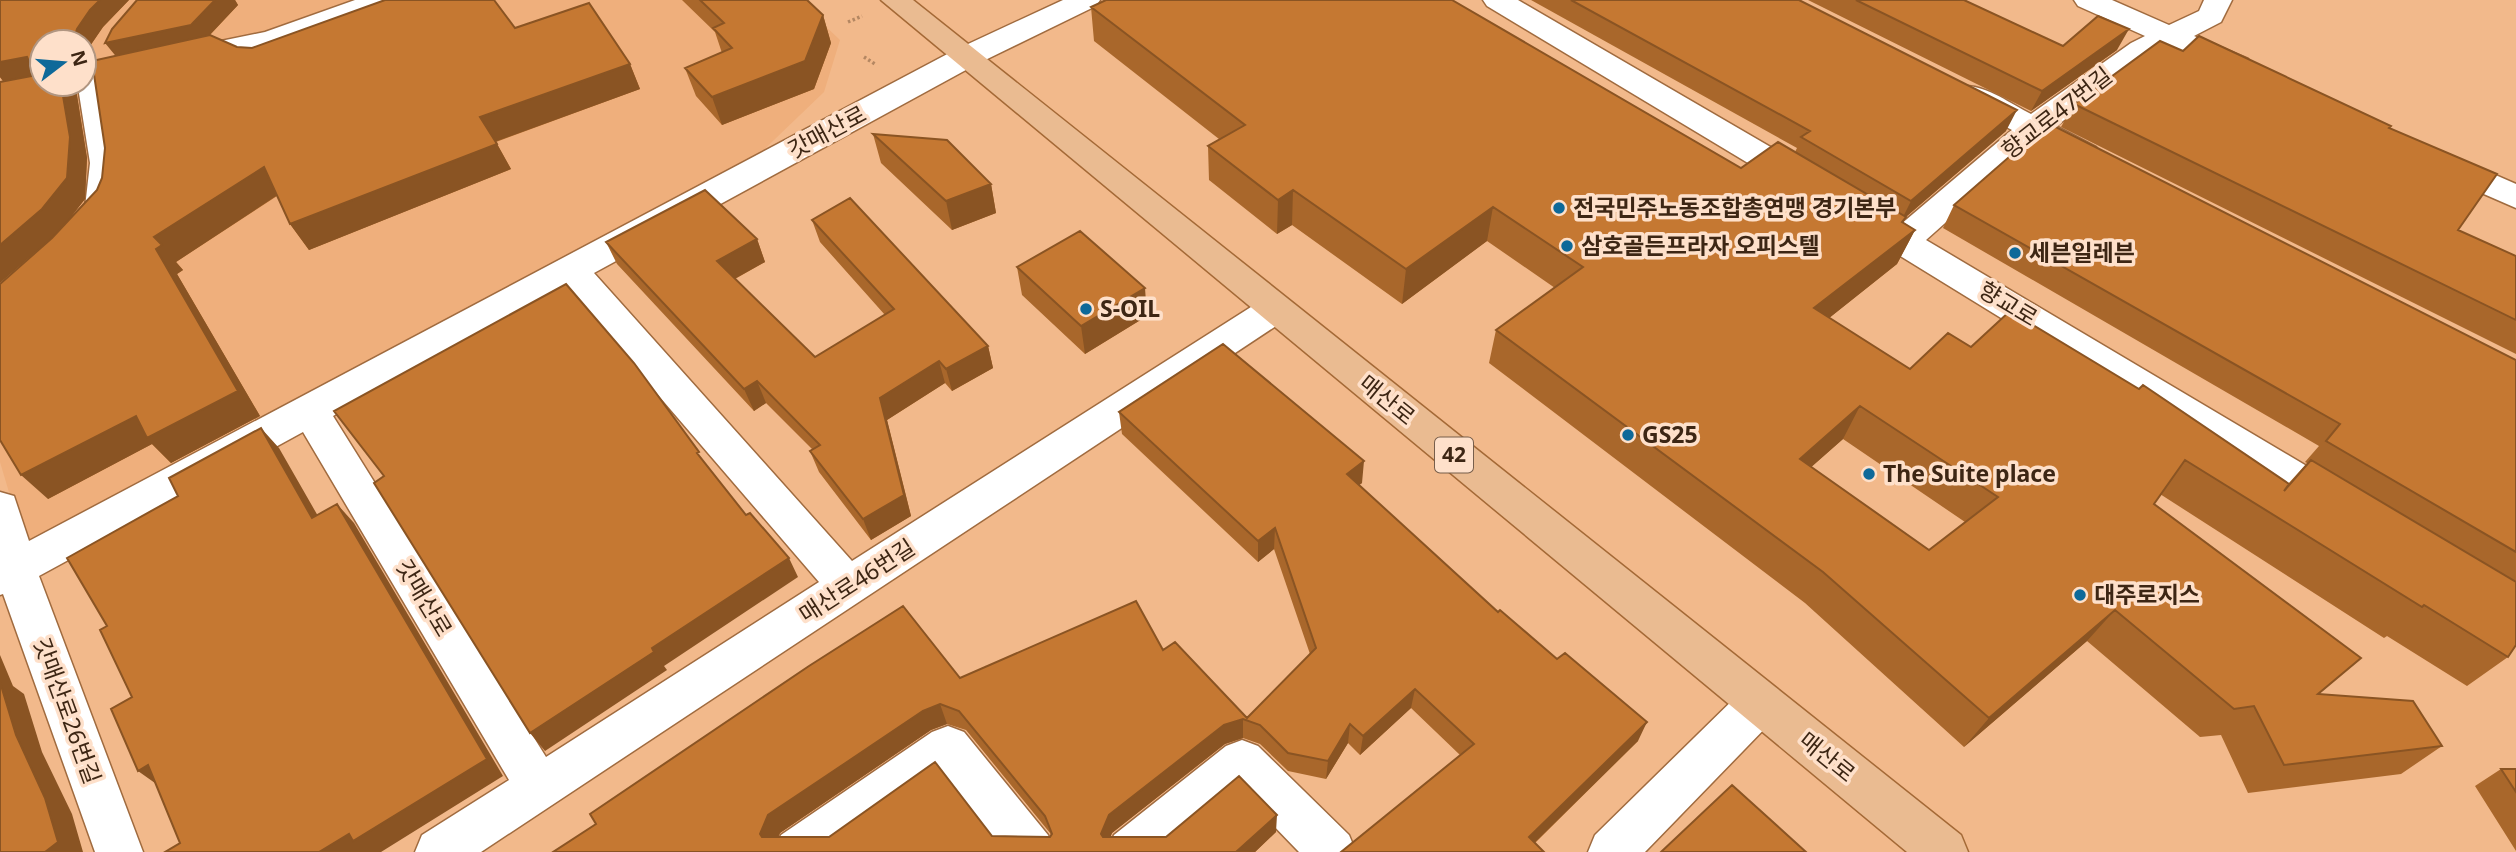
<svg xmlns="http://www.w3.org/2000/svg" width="2516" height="852" font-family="'Noto Sans','Noto Sans KR',sans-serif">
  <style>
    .built { fill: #efaf7c; fill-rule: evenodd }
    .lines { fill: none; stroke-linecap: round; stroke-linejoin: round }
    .minor-casing { stroke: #a06b3f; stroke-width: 3 }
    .major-casing { stroke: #a46936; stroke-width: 3 }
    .path { stroke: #b48762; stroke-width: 3.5; stroke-dasharray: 2.5 2.5; stroke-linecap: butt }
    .minor { fill: #fff; fill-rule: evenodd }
    .major { fill: #eabb91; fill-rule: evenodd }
    .wall { fill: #a9672b; fill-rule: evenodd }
    .shaded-wall { fill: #8a5423 }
    .building { fill: #c57832; stroke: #8a5423; stroke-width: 2; fill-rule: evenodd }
    .poi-dot { fill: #0e6999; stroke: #fee0ca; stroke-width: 2.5 }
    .labels { text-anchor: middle; stroke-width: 7; stroke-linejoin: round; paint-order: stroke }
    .shield { fill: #fee0ca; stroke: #775e4b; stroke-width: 2 }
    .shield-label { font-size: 21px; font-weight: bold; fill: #3d2614 }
    .street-label { font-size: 23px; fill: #3d2614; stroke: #fee0ca }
    .poi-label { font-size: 23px; font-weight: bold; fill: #3d2614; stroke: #fee0ca; text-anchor: start }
  </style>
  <rect width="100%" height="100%" fill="#f2b98b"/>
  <path class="built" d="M40,0H798L840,40L824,92L746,167L27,553L0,462V28ZM42,42H84V84H42Z"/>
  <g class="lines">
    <g class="minor-casing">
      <path id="minor" d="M355,0H396L392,6L285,45L109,84C115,119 133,183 114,215L102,218L90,215L85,207L90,163L78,87L72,84H84V69L265,32Z
        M1063,0H1100L1096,6L975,65L594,273L852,561L1262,300L1275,296L1288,300L1293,309L1288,318L481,852H415L422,835L509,780L303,432L39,576L143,852H95L3,594L0,595V492L14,496L29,541L953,51ZM566,288L819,582L546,757L333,416Z
        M1483,0H1518L1817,174L1822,182L1817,190L1805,193L1793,190L1487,6Z
        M2074,0H2112L2169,25L2199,11L2204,0H2232L2221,22L2194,36L2248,59L2252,66L2248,73L2237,75L2170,47L2153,55L2056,126L2096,147L2101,154L2096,161C2075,167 2055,152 2036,142L1926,240L2352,493L2358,505L2352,517L2338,521L2324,517L1850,225L1845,217L1850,209C1870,203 1883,214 1900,225L2012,130L1956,101L1951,94L1956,87C1981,81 2009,103 2031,114L2131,43L2145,36L2078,6Z
        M2443,152L2516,184V208L2431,171L2427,163L2431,155Z
        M1760,683L1776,689L1782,703L1776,717L1645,852H1588L1595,835L1744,689Z
        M948,726L964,732L1048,835L1055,852H1001L943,777L838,852H774L781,835L932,732Z
        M1242,740L1258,746L1349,835L1356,852H1299L1240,791L1168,852H1107L1114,835L1226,746Z"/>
    </g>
    <g class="major-casing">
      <path id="major" d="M881,0H913L1961,835L1968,852H1907Z"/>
    </g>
    <path class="path" d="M848,22L862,16
      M864,57L875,64"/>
    <use href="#minor" class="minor"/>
    <use href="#major" class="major"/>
  </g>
  <path class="wall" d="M0,0H129L103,27L90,46L84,72V42H42V84H72L76,89L87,158L85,199L68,220L97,190L102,178L115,56L137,0H235L238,5L210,35L237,47L252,48L515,28L630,64L640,89L496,142L511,169L309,250L290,224L277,196L176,262L183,270L177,274L260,416L171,463L152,444L48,499L35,76L3,81L0,77Z
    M682,0H807L823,15L831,43L814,89L722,125L696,96L685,68L722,53L715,32Z
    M1531,0H1799L2006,131L1906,217L1903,222L1915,230L1897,264L1829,318L1910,369L1971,347L2288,484L2307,463L2305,462L2319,446L1943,228L1954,205L2516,360V645L2508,657L2467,686L2387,636L2384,638L2160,494L2154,504L2318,694L2442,746L2401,774L2248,793L2221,735L2200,737L2087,641L1964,747L1805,603L1489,363L1496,330L1555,288L1487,241L1402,304L1292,225L1277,234L1209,180L1208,146L1219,139L1094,41L1091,7L1741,168L1795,152L1797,148ZM1843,439L1965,522L1929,550L1811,467Z
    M1808,0H1964L2063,46L2117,50L2031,111Z
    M2183,51L2389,128L2458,230L2516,256V354L2061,127L2074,104Z
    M873,134L991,184L996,213L952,230L881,163Z
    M812,220L988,346L993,368L952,391L945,383L887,420L911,516L871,540L819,472L810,451L812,449L766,403L754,411L617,264L606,242L757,239L765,262L735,279L815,357L885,315L820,242Z
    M1017,267L1147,316L1085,354L1022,295Z
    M1119,412L1362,483L1359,485L1638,741L1535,843L1341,852L1460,755L1411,708L1360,755L1348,743L1326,779L1288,771L1260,744L1243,738L1225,744L1112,833L1110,837H1166L1276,832L1255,852H553L960,678L1163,650L1247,718L1310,654L1274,549L1258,562L1122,434ZM947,724L966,730L1050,833L1051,836L1050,837L992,836L778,837L780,833L931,730Z
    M2501,769H2516V851L2475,786Z"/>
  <path class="shaded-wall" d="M100,0H129L103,27L90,46L84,72V42H73L77,29L90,10Z
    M215,0H235L238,5L203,42L119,60L105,43Z
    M823,15L831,43L814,89L722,125L712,97Z
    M2129,29L2117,50L2031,111L2042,91Z
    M27,57L30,64L39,75L3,81L0,77V62Z
    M630,64L640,89L494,142L480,117Z
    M61,84H72L76,89L87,158L85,199L61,230L0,283V245Z
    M2017,110L2006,131L1901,221L1911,201Z
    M497,144L511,169L309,250L290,224Z
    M264,167L282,192L176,262L183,270L177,274L260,416L171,463L152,444L48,499L21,475L156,249L154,237Z
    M991,184L996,213L952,230L946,201Z
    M1293,190L1292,225L1277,234L1278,200Z
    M1493,207L1487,241L1402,304L1406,269Z
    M1906,217L1890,249L1915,230L1897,264L1799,342L1814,308L1902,222Z
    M757,239L765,262L727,283L717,261Z
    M1145,288L1147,316L1085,354L1081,326Z
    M988,346L993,368L952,391L946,369Z
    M939,361L945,383L887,420L911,516L871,540L863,519L880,398Z
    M757,381L766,403L754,411L744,389Z
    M1860,406L1843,439L1783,492L1800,459Z
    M261,428L279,448L330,537L312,518Z
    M1364,461L1362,483L1345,495L1347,474Z
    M337,504L354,523L503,776L381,852H319L349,834Z
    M1275,528L1274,549L1258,562V541Z
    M789,558L798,577L664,666L667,670L545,751L530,733L652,648Z
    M2115,610L2087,641L1964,747L1989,718Z
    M0,655L13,686L24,694L42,752L72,814L83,852H45L16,735L0,685Z
    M1415,689L1411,708L1360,755L1363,736Z
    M940,704L947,724L931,730L780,833L772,851L760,834L768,815L923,711Z
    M1243,719V738L1225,744L1112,833L1105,851L1101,834L1109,815L1224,725Z
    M1647,722L1638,741L1525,852L1529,837Z
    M1350,724L1348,743L1326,779L1328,761Z
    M148,765L162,788L138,771Z
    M1277,815L1276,832L1255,852H1236Z"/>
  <path class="building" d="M0,0H100L90,10L77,29L73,42H42V64H30L27,57L0,62Z
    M137,0H215L191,25L105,43L112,29Z
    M385,0H494L515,28L589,3L630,64L480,117L497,144L290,224L264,167L154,237L162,245L156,249L238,391L147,438L136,416L21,475L0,440V284L52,238L97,190L102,178L105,148L92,61L210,35L237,47L252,48Z
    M700,0H807L823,15L805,61L712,97L685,68L732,48L713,28L724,23Z
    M1106,0H1452L1741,168L1778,142L1906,217L1902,222L1915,230L1814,308L1910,369L1948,333L1971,347L2010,311L2139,389L2143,385L2289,484L2284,491L2311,460L2516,582V645L2508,657L2424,605L2422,607L2185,460L2154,504L2361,658L2318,694L2413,701L2442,746L2284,765L2254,706L2234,709L2115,610L1989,718L1823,572L1496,330L1583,267L1493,207L1406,269L1293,190L1278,200L1208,146L1245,125L1091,7ZM1860,406L1998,497L1929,550L1800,459Z
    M1571,0H1799L2017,110L1911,201L1801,137L1810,131Z
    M1856,0H1964L2063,46L2098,16L2129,29L2042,91Z
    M2199,36L2391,126L2389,128L2497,174L2458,230L2516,256V320L2074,104L2160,41L2183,51Z
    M42,74V84H61L70,137L67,178L42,209L0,245V82Z
    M2048,123L2516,360V552L2326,441L2340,424L1954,205Z
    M873,134L947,140L991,184L946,201Z
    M705,190L757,239L717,261L815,357L894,309L812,220L850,198L988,346L946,369L939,361L880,398L904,495L863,519L810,451L820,445L757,381L744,389L606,242Z
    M1080,231L1145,288L1081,326L1017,267Z
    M566,284L634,363L699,452L697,453L746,515L750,513L789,558L652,648L654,652L530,733L374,483L384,476L334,411Z
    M1223,344L1364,461L1347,474L1498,612L1500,610L1557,659L1565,653L1647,722L1529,837L1544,852H1341L1474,744L1415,689L1363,736L1350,724L1328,761L1288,753L1260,725L1243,719L1224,725L1109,815L1101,834L1103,837H1166L1239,776L1277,815L1236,852H553L596,824L590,814L809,666L903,606L960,678L1136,601L1163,650L1175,642L1247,718L1316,648L1275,528L1258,541L1119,412ZM940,704L959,711L1045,816L1052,834L1050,837L992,836L935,762L829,837H762L760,834L768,815L923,711Z
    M261,428L312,518L337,504L487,759L353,841L349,834L319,852H165L180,843L148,765L138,771L111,709L132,697L100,630L107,626L67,558L178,496L169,478Z
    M0,682L16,735L45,798L58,842L45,852H0Z
    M2501,769H2516V792Z
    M1732,785L1806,852H1661Z"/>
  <g class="poi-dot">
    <circle cx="1559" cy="208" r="7"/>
    <circle cx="1567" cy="246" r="7"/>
    <circle cx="2015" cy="253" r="7"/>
    <circle cx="1086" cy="309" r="7"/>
    <circle cx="1628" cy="435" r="7"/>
    <circle cx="1869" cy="474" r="7"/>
    <circle cx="2080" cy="595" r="7"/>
  </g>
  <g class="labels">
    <rect class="shield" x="1435" y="437.5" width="38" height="35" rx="5"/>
    <g class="shield-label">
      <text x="1454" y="462">42</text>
    </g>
    <g class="street-label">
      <text transform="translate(2057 113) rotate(-38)" y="8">향교로47번길</text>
      <text transform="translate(827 132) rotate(-28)" y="8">갓매산로</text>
      <text transform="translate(2008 304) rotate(31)" y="8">향교로</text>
      <text transform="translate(1387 400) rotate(39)" y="8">매산로</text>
      <text transform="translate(857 581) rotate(-33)" y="8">매산로46번길</text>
      <text transform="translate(424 598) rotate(59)" y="8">갓매산로</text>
      <text transform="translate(67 711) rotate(70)" y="8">갓매산로26번길</text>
      <text transform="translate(1827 757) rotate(39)" y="8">매산로</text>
    </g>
    <g class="poi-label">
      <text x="1573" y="216">전국민주노동조합총연맹 경기본부</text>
      <text x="1581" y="254">삼호골든프라자 오피스텔</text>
      <text x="2029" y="261">세븐일레븐</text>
      <text x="1100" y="317">S-OIL</text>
      <text x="1642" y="443">GS25</text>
      <text x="1883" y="482">The Suite place</text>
      <text x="2094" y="603">대주로지스</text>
    </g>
  </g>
  <g transform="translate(63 63) rotate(74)"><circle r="33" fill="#fee0ca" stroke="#b19681" stroke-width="2"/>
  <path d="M0-5L12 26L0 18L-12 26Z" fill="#0e6999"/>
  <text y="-10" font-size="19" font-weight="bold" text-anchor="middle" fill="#3d2614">N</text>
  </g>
</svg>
